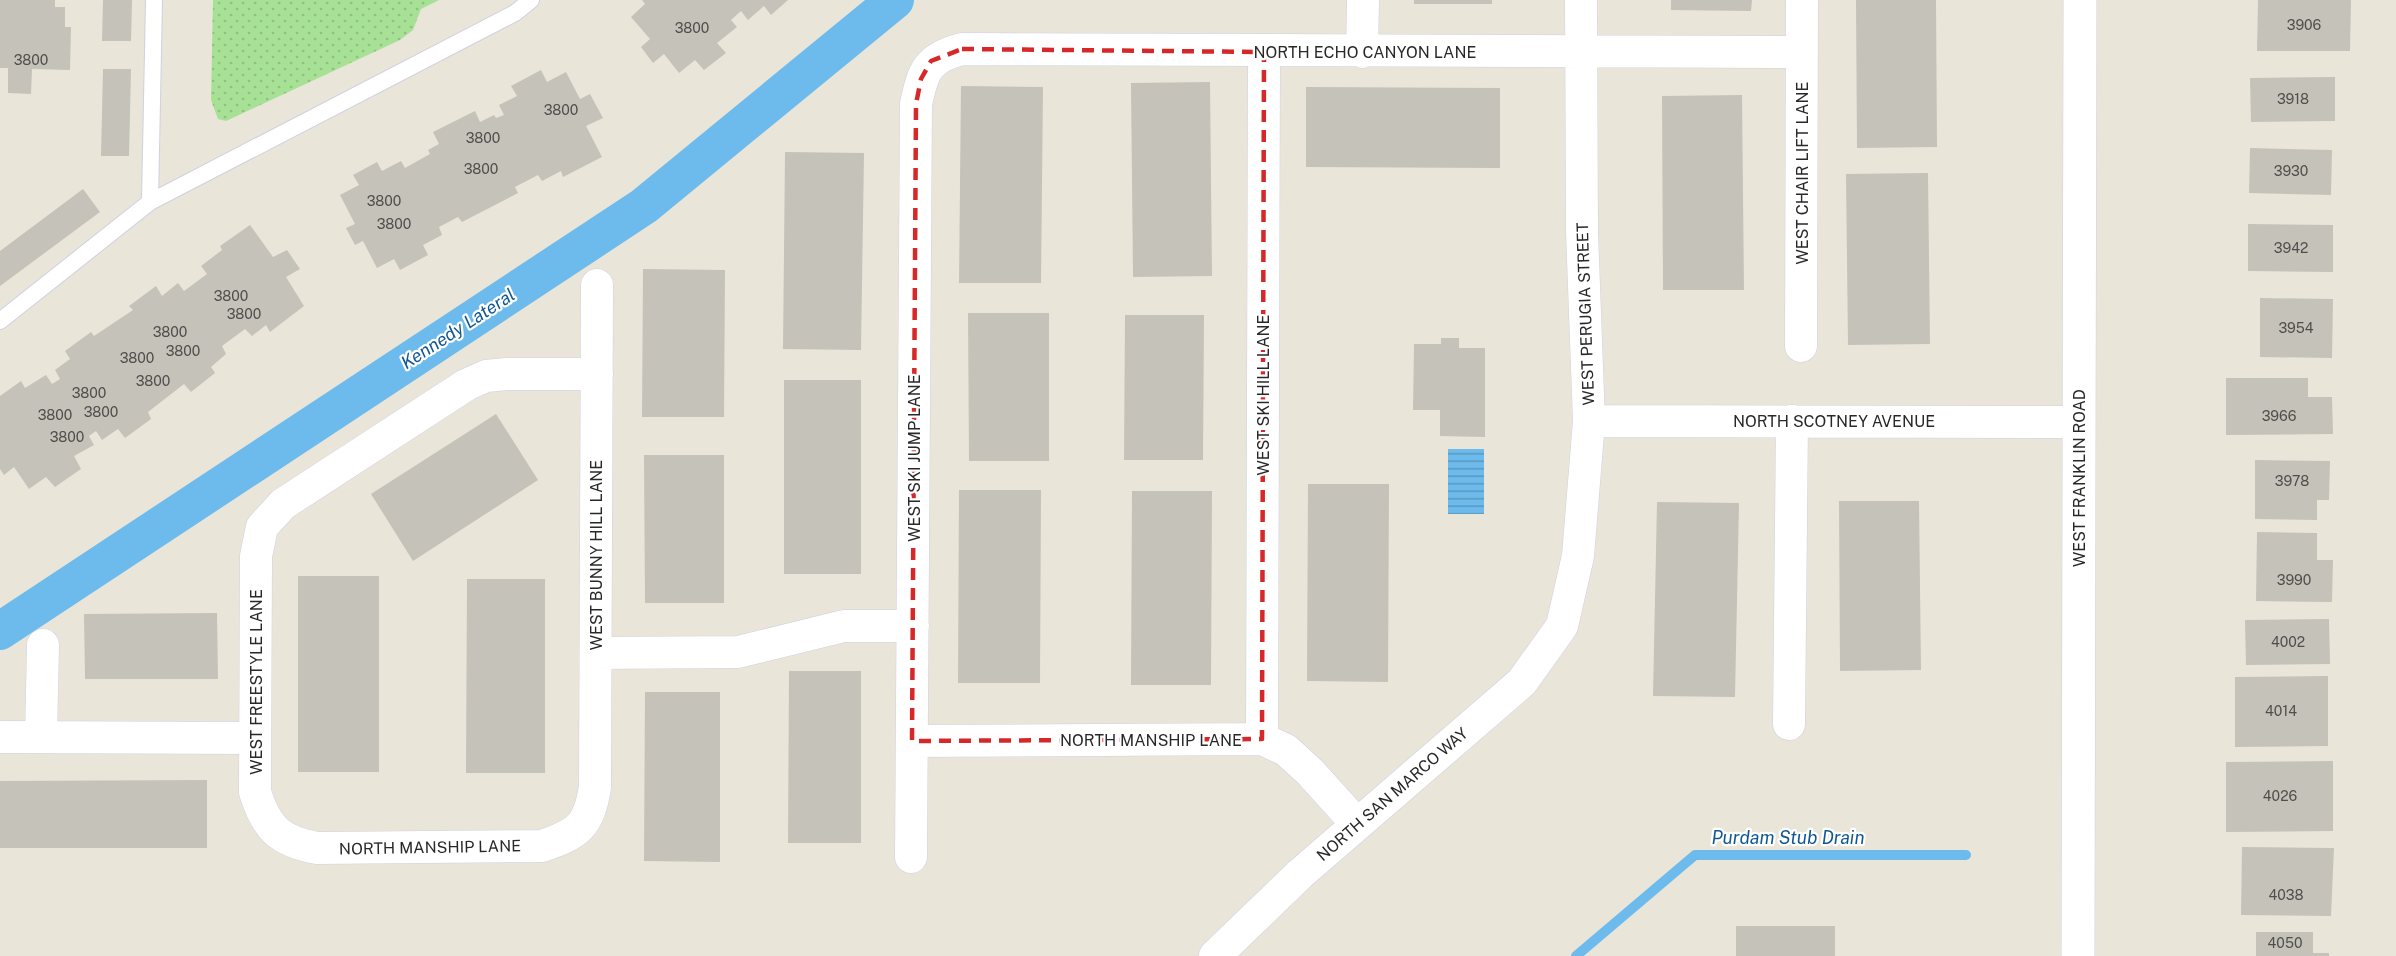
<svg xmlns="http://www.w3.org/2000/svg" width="2396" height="956" font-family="'Public Sans',sans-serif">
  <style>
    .grass { fill: url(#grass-dots) }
    .water { fill: url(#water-rules) }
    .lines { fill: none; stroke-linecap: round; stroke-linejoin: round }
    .stream { stroke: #6dbbec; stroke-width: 10 }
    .canal { stroke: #6dbbec; stroke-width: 38 }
    .building { fill: #c5c2b9 }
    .service-casing { stroke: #cfd0e1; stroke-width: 18 }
    .minor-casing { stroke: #cfd0e1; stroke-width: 33 }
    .secondary-casing { stroke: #cfd0e1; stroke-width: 34 }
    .service { stroke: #fff; stroke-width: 16 }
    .minor { stroke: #fff; stroke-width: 32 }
    .secondary { stroke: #fff; stroke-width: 33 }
    .marked { fill: none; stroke: #d62828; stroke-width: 4.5; stroke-dasharray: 12 8; stroke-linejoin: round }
    .labels { text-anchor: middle; stroke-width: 4.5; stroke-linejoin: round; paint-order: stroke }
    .number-label { font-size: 14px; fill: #4f4e4c }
    .street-label { font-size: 16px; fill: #282828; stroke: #fff }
    .water-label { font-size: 18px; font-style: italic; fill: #0f5794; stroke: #fff }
  </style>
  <defs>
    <pattern id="grass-dots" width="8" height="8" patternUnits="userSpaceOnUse" patternTransform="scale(1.5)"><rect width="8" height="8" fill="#a7e196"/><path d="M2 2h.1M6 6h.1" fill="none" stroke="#90c181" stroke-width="1.8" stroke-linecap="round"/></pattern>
    <pattern id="water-rules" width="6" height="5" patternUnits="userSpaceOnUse" patternTransform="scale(1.5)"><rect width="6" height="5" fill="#6dbbec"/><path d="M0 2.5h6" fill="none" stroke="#5a98bf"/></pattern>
  </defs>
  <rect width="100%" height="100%" fill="#eae5d9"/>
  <path class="grass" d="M213,0H439L421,9L413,30L400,40L226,121L218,119L211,100Z"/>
  <path class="water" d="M1448,449H1484V514H1448Z"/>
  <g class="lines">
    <path class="stream" d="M1576,956L1695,855H1966"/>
    <path class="canal" d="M0,631L644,206L895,0"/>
  </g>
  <path class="building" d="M0,0H55V7H65V27H71L70,70L32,69L31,94L8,93V68H0Z
    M103,0H132L131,41H102Z
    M642,0H788L771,15L764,6L748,20L741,11L731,20L737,27L717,43L726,53L704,70L695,60L679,73L664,54L653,63L641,47L650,39L631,17L645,4Z
    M1414,0H1492V4H1414Z
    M1671,0H1752L1751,11L1671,10Z
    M1856,0H1936L1937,147L1857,148Z
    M2258,0H2351L2350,51H2257Z
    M103,69H131L129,156H101Z
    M541,70L547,82L566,72L580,99L590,94L603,118L586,126L602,157L563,177L561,171L542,181L538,175L515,187L518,193L462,222L458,217L439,227L442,235L423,245L428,255L400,270L394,259L377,268L363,241L355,245L346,228L355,224L340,195L359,185L353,175L377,162L382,171L401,161L405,168L430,154L428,150L439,144L433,132L475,111L480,122L494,115L496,118L504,115L499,105L517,96L511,86Z
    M2335,77V121L2251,122L2250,78Z
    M1210,82L1212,276L1133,277L1131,83Z
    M961,86L1043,87L1041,283H959Z
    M1306,87L1500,88V168L1306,167Z
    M1742,95L1744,290H1663L1662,96Z
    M2250,148L2332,150L2331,195L2249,193Z
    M785,152L864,153L861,350L783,349Z
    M1928,173L1930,344L1848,345L1846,174Z
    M83,189L100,212L0,286V251Z
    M2248,224L2333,225V272L2248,271Z
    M250,225L273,257L287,250L300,269L286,277L304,306L270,332L266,325L252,336L245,329L222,346L226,354L211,367L215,373L191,392L184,384L148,412L151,419L125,438L118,429L102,440L96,431L89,436L94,445L74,456L81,469L55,487L46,477L29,489L14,467L4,475L0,469V396L21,381L25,388L46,375L52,384L60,379L55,370L70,359L65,351L91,332L94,336L133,310L129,306L156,286L162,296L178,283L184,291L207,274L201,266L222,250L220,246Z
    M643,269L725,270L724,417H642Z
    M2260,298L2333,299L2332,358L2260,357Z
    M968,313H1049V461H969Z
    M1125,315H1204L1203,460H1124Z
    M1441,338H1459V348H1485V437L1440,436V410H1413L1414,344H1441Z
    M2226,378H2308V397H2332L2333,434L2226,435Z
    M784,380H861V574H784Z
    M496,414L538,480L413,561L371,494Z
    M644,455H724V603H645Z
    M2255,460L2330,461L2329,500H2317V520L2255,519Z
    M1308,484H1389L1388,682L1307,681Z
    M959,490H1041L1040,683H958Z
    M1132,491H1212L1211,685H1131Z
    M1839,501H1919L1921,670L1840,671Z
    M1657,502L1739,503L1735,697L1653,696Z
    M2257,532L2317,533V560H2333L2332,602L2256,601Z
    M298,576H379V772H298Z
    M467,579H545V773H466Z
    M217,613L218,679H85L84,614Z
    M2329,619L2330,664L2246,665L2245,620Z
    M789,671H861V843H788Z
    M2328,676V746L2235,747V677Z
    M645,692H720V862L644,861Z
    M2333,761V831L2226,832V762Z
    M207,780V848H0V781Z
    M2242,847L2334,848L2331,916L2241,915Z
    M1736,926H1835V956H1736Z
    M2256,932H2313V953H2329V956H2256Z"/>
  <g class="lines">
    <g class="service-casing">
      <path id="service" d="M150,202L154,0
        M0,321L150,202L515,13L531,0"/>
    </g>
    <g class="minor-casing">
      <path id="minor" d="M1362,52L1363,0
        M597,285L595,787C589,826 578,834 542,846L317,848C279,841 266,828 255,792L256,556L262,527L283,504L466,385L486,376L507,374H597
        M1801,346L1802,0
        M1589,421L2079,422
        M596,653L738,652L844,626H913
        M1789,724L1792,421
        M0,737L255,738
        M41,737L43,645
        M1262,739L1264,52
        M912,741L1262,739L1286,750L1310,772L1357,824
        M911,857L916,104C923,71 927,58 962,49L1802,52
        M1215,956L1300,874L1522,682L1562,626L1578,556L1589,421L1582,232L1581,0"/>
    </g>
    <g class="secondary-casing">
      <path id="secondary" d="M2078,956L2080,0"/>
    </g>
    <use href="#service" class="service"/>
    <use href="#minor" class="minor"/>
    <use href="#secondary" class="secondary"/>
  </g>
  <path class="marked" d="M962,49L1264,52L1262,739L912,741L916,104L921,79L931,61Z"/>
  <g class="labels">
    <g class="number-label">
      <text x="2304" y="30">3906</text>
      <text x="692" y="33">3800</text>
      <text x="31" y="65">3800</text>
      <text x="2293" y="104">3918</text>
      <text x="561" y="115">3800</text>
      <text x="483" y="143">3800</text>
      <text x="481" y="174">3800</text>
      <text x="2291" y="176">3930</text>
      <text x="384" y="206">3800</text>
      <text x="394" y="229">3800</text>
      <text x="2291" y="253">3942</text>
      <text x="231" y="301">3800</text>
      <text x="244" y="319">3800</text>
      <text x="2296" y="333">3954</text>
      <text x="170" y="337">3800</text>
      <text x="183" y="356">3800</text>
      <text x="137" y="363">3800</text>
      <text x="153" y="386">3800</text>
      <text x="89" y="398">3800</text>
      <text x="101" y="417">3800</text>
      <text x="55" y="420">3800</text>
      <text x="2279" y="421">3966</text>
      <text x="67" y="442">3800</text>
      <text x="2292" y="486">3978</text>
      <text x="2294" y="585">3990</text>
      <text x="2288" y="647">4002</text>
      <text x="2281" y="716">4014</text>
      <text x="2280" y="801">4026</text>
      <text x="2286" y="900">4038</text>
      <text x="2285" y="948">4050</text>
    </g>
    <g class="street-label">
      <text x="1365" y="58">NORTH ECHO CANYON LANE</text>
      <text transform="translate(1802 173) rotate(-90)" y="6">WEST CHAIR LIFT LANE</text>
      <text transform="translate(1585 314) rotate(-92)" y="6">WEST PERUGIA STREET</text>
      <text transform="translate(1263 395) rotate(-90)" y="6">WEST SKI HILL LANE</text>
      <text x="1834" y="427">NORTH SCOTNEY AVENUE</text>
      <text transform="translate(914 458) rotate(-90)" y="6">WEST SKI JUMP LANE</text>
      <text transform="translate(2079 478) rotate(-90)" y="6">WEST FRANKLIN ROAD</text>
      <text transform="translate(596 555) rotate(-90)" y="6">WEST BUNNY HILL LANE</text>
      <text transform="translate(256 682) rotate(-90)" y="6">WEST FREESTYLE LANE</text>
      <text x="1151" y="746">NORTH MANSHIP LANE</text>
      <text transform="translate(1392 794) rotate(-41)" y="6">NORTH SAN MARCO WAY</text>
      <text transform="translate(430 847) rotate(-1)" y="6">NORTH MANSHIP LANE</text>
    </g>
    <g class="water-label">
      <text transform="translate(458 329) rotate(-33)" y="6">Kennedy Lateral</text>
      <text x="1788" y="844">Purdam Stub Drain</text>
    </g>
  </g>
</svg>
